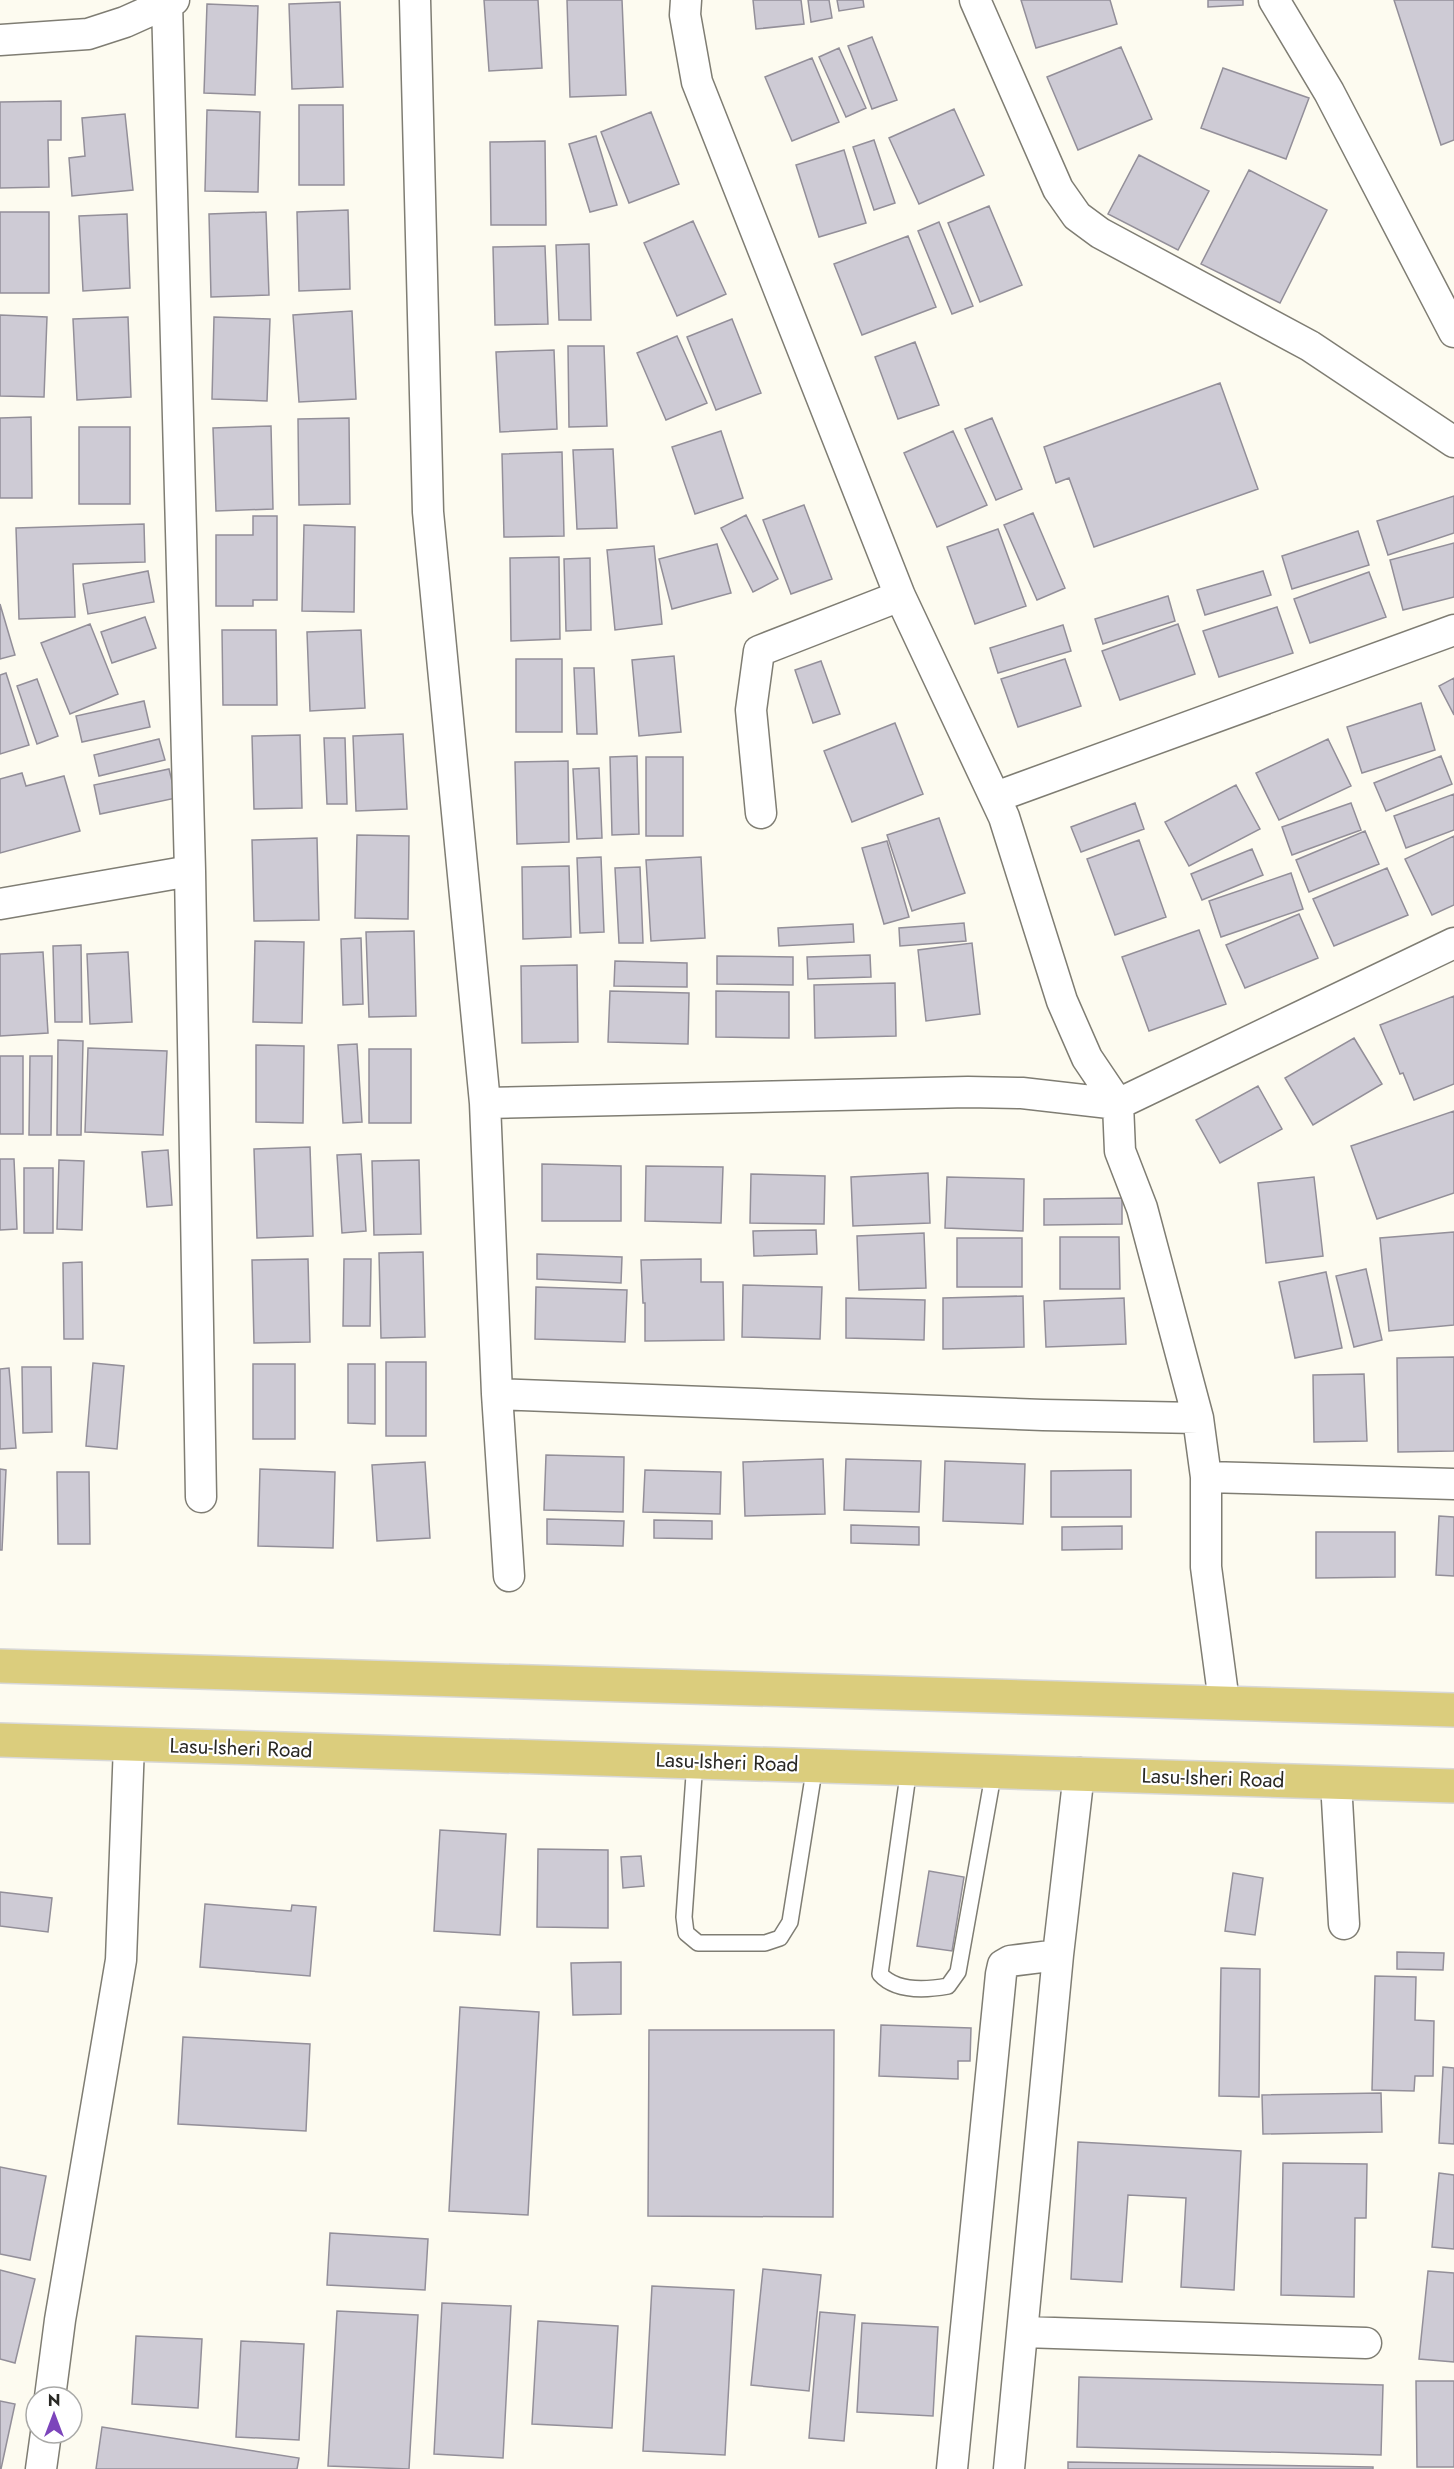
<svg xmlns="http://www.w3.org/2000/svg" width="1454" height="2469" font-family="Jost,sans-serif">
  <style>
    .building { fill: #cecbd5; stroke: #938f99; stroke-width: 1.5 }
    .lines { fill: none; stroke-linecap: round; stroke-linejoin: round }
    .service-casing { stroke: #7f7d73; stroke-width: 18 }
    .minor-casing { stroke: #7f7d73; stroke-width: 33 }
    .primary-casing { stroke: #d8d8d8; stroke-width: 36 }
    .service { stroke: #fff; stroke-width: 15 }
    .minor { stroke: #fff; stroke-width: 30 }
    .primary { stroke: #dbcd7d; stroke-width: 33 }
    .labels { text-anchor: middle; stroke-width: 4.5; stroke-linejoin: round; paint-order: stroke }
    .street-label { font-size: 21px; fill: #292824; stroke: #fff }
  </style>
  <rect width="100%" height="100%" fill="#fdfbf0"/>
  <path class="building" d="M484,0H538L542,68L489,71Z
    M567,0H622L626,95L570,97Z
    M753,0H801L804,24L756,29Z
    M808,0H829L832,18L811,22Z
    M837,0H863L864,7L839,11Z
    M1021,0H1110L1117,24L1036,48Z
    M1208,0H1243V5L1208,7Z
    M1394,0H1454V140L1441,145Z
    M340,2L343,87L292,89L289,4Z
    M207,4L258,6L255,95L204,93Z
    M872,37L897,100L872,109L848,46Z
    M1121,47L1152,119L1078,150L1047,77Z
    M839,48L866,108L846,117L819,57Z
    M812,58L839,122L792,141L765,77Z
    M1223,68L1309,98L1286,159L1201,128Z
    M61,101V140H48L49,187L0,188V102Z
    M299,105H343L344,185H299Z
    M954,109L984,175L919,204L889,138Z
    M207,110L260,112L258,192L205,191Z
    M651,112L679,184L629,203L601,132Z
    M125,114L133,190L72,196L69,158L85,156L82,118Z
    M596,136L617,205L590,212L569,144Z
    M874,140L895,203L874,210L853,147Z
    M545,141L546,225H491L490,142Z
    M844,150L866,223L819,237L796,165Z
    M1139,155L1209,191L1178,250L1108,214Z
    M1249,170L1327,210L1280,303L1201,264Z
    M989,206L1022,285L980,302L948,223Z
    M348,210L350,289L299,291L297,212Z
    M0,212H49V293H0Z
    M266,212L269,295L211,297L209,214Z
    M127,214L130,288L83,291L79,216Z
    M693,221L726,294L677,316L644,243Z
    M939,222L973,306L952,314L918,231Z
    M908,236L936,307L862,335L834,264Z
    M589,244L591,320H559L556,245Z
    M545,246L548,324L495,325L493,247Z
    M352,311L356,399L299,402L293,315Z
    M0,315L47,317L44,397L0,396Z
    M128,317L131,397L77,400L73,319Z
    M214,317L270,319L267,401L212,399Z
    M732,319L761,393L716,410L687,337Z
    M677,336L707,403L666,420L637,353Z
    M915,342L939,405L898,419L875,357Z
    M568,346H604L607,426L569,427Z
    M554,350L557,429L500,432L496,352Z
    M1220,383L1258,489L1094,547L1069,478L1056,483L1044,447Z
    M31,417L32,498H0V418Z
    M349,418L350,504L299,505L298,419Z
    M992,418L1022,489L996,500L965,429Z
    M271,426L273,509L216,511L213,428Z
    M79,427H130V504H79Z
    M721,431L743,498L695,514L672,447Z
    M953,431L987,505L937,527L904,453Z
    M613,449L617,528L577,529L573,450Z
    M562,452L564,536L504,537L502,454Z
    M1454,496V533L1388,555L1377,521Z
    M804,505L832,579L791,594L763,520Z
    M1033,513L1065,588L1037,600L1004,525Z
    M746,515L778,579L753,592L721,528Z
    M253,516H277V600H253V606H216V535H253Z
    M144,524L145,562L73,564L75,617L19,619L16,528Z
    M304,525L355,527L354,612L302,611Z
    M998,529L1026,606L975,624L947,547Z
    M1358,531L1369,565L1292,589L1282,556Z
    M1454,543V597L1403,610L1390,560Z
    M717,544L731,593L672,609L659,559Z
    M654,546L662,624L615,630L607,550Z
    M559,557L560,639L511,641L510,558Z
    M590,558L591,630L566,631L564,559Z
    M148,571L154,602L88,614L83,584Z
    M1263,571L1271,595L1205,615L1197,590Z
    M1369,572L1386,617L1310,643L1294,599Z
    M1168,596L1175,621L1103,644L1095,619Z
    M0,604L15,655L0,659Z
    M1277,607L1293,653L1219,677L1203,631Z
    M145,617L156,648L112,663L101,632Z
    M90,624L118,694L70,714L41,643Z
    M1178,624L1195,674L1120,700L1102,651Z
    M1063,625L1071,651L998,673L990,648Z
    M222,630H276L277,705H223Z
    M361,630L365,708L310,711L307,632Z
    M674,656L681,732L639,736L632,660Z
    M516,659H562V732H516Z
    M1065,659L1081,706L1018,727L1001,679Z
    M821,661L840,714L813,723L795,670Z
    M574,668H594L597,734H577Z
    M6,673L29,745L0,754V675Z
    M1454,678V715L1439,686Z
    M37,679L58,736L37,744L17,686Z
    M144,701L150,727L82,742L76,716Z
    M1421,703L1435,750L1362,773L1347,727Z
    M895,723L923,794L852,822L824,751Z
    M403,734L407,809L356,811L353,736Z
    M300,735L302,808L254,809L252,736Z
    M324,738H345L347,804H327Z
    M159,739L165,760L99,776L94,755Z
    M1328,739L1351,786L1279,820L1256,773Z
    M637,756L639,834L612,835L610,757Z
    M1441,756L1452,784L1386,811L1374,783Z
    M646,757H683V836H646Z
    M568,761L569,842L517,844L515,762Z
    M599,768L602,838L577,839L573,769Z
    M169,769L176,798L100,814L94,785Z
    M22,773L26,786L64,776L80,831L0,853V779Z
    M1236,785L1260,829L1189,866L1165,822Z
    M1454,794V830L1406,848L1394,816Z
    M1135,803L1144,829L1081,852L1071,827Z
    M1351,803L1361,830L1292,855L1282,827Z
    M939,818L965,893L912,911L887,835Z
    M1365,831L1379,864L1309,892L1296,860Z
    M357,835L409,836L408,919L355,918Z
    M1454,836V905L1432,915L1405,859Z
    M317,838L319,920L254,921L252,840Z
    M1139,840L1166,917L1115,935L1087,859Z
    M887,841L909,917L884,924L862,848Z
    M1252,849L1263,875L1202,900L1191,874Z
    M601,857L604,932L580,933L577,858Z
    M701,857L705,938L651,941L646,860Z
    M569,866L571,937L523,939L522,867Z
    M640,867L643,943H619L615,868Z
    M1387,868L1408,915L1334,946L1313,899Z
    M1291,873L1303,909L1221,937L1209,901Z
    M1299,914L1318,958L1245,988L1226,945Z
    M964,923L966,941L900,946L899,928Z
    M853,924L854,942L779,946L778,928Z
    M1199,930L1226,1004L1149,1031L1122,957Z
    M414,931L416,1016L369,1017L366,932Z
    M361,938L363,1004L343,1005L341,939Z
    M255,941L304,942L302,1023L253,1022Z
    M972,943L980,1014L926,1021L918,950Z
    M81,945L82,1022H55L53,946Z
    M43,952L48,1033L0,1036V954Z
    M128,952L132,1022L90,1024L87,954Z
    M870,955L871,977L808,979L807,957Z
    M717,956L793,957V985L717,984Z
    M615,961L687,963V987L614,986Z
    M577,965L578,1042L522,1043L521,966Z
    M895,983L896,1036L815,1038L814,985Z
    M610,991L689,993L688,1044L608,1042Z
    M716,991L789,992V1038L716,1037Z
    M1454,996V1084L1414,1100L1403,1073L1400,1074L1380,1025Z
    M1354,1038L1382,1084L1313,1125L1285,1078Z
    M58,1040L83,1041L81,1135H57Z
    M357,1044L362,1122L343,1123L338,1045Z
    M256,1045L304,1046L303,1123L256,1122Z
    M88,1048L167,1051L163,1135L85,1132Z
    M369,1049H411V1123H369Z
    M0,1056H23V1134H0Z
    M30,1056H52L51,1135H29Z
    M1258,1086L1282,1129L1220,1163L1196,1120Z
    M1454,1111V1193L1377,1219L1351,1146Z
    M310,1147L313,1236L257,1238L254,1149Z
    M168,1150L172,1205L147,1207L142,1152Z
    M361,1154L366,1231L342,1233L337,1155Z
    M0,1159H14L17,1229L0,1230Z
    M59,1160L84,1161L82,1230L57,1229Z
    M419,1160L421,1234L374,1235L372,1161Z
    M542,1164L621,1166V1221H542Z
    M646,1166L723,1167L721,1223L645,1221Z
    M24,1168H53V1233H24Z
    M928,1173L930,1223L853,1226L851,1177Z
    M751,1174L825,1176L824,1224L750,1223Z
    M947,1177L1024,1179L1023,1231L945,1228Z
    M1314,1177L1323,1256L1266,1263L1258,1183Z
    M1122,1198V1224L1044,1225V1199Z
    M816,1230L817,1254L754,1256L753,1231Z
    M1454,1232V1325L1389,1331L1380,1238Z
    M924,1233L926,1288L859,1290L857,1236Z
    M1060,1237H1119L1120,1289H1060Z
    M957,1238H1022V1287H957Z
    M423,1252L425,1337L381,1338L379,1253Z
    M537,1254L622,1257L621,1283L537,1279Z
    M308,1259L310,1342L254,1343L252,1260Z
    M344,1259H371L370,1326H343Z
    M701,1259V1282H723L724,1340L645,1341V1303H643L641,1260Z
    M82,1262L83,1339H64L63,1263Z
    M1366,1269L1382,1340L1354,1347L1336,1276Z
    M1326,1272L1342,1348L1295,1358L1279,1282Z
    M743,1285L822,1287L820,1339L742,1337Z
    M536,1287L627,1290L625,1342L535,1339Z
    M1023,1296L1024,1347L943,1349V1298Z
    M846,1298L925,1300L924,1340L846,1338Z
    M1124,1298L1126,1344L1046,1347L1044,1301Z
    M1454,1357V1451L1398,1452L1397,1358Z
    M386,1362H426V1436H386Z
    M93,1363L124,1366L117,1449L86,1446Z
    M253,1364H295V1439H253Z
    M348,1364H375V1424L348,1423Z
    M22,1367H51L52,1432L23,1433Z
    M9,1368L16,1448L0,1449V1369Z
    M1364,1374L1367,1441L1314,1442L1313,1375Z
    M546,1455L624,1457L623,1512L544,1510Z
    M823,1459L825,1514L745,1516L743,1462Z
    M846,1459L921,1461L919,1512L844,1510Z
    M945,1461L1025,1464L1023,1524L943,1521Z
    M425,1462L430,1538L377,1541L372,1465Z
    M0,1469L6,1470L2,1550H0Z
    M260,1469L335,1472L333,1548L258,1546Z
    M645,1470L721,1472L720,1514L643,1512Z
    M1131,1470V1517H1051V1471Z
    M57,1472H89L90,1544H58Z
    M1439,1516L1454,1517V1576L1436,1575Z
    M547,1519L624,1521L623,1546L547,1544Z
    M654,1520L712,1521V1539L654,1538Z
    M851,1525L919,1527V1545L851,1543Z
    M1122,1526V1549L1062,1550V1527Z
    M1316,1532H1395V1577L1316,1578Z
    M440,1830L506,1834L500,1935L434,1931Z
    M538,1849L608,1850V1928L537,1927Z
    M641,1856L644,1886L623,1888L621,1857Z
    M929,1871L964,1877L952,1951L917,1946Z
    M1233,1873L1263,1878L1255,1935L1225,1931Z
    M0,1892L52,1898L48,1932L0,1926Z
    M205,1904L291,1911L292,1905L316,1907L310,1976L200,1967Z
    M1397,1952L1444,1953L1443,1970L1397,1969Z
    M621,1962V2014L573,2015L571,1963Z
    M1221,1968L1260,1969L1259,2097L1219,2096Z
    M1375,1976L1416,1977L1415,2020L1434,2021L1433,2076H1415L1414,2091L1372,2090Z
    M460,2007L539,2012L528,2215L449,2211Z
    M881,2025L971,2028L970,2061H958V2079L879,2076Z
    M649,2030H834L833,2217L648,2216Z
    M183,2037L310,2044L306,2131L178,2124Z
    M1443,2067L1454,2068V2144L1439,2143Z
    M1381,2093L1382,2132L1263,2134L1262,2095Z
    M1078,2142L1241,2151L1234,2290L1181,2287L1186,2198L1128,2195L1122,2282L1071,2279Z
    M1283,2163L1367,2164L1366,2218H1355L1354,2297L1281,2295Z
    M0,2167L46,2176L30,2260L0,2254Z
    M1439,2173L1454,2175V2249L1432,2247Z
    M330,2233L428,2239L425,2290L327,2285Z
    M763,2269L821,2275L809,2391L751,2385Z
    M0,2270L35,2279L15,2363L0,2359Z
    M1428,2271L1454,2273V2362L1419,2359Z
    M652,2286L734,2290L725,2455L643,2451Z
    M442,2303L511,2306L503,2458L434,2454Z
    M337,2311L418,2315L409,2469L328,2466Z
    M820,2312L855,2315L844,2441L809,2438Z
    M538,2321L618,2326L612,2428L532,2424Z
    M862,2323L938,2327L933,2416L857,2412Z
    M136,2336L202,2339L198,2408L132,2404Z
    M241,2341L304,2344L299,2440L236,2437Z
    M1079,2377L1383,2385L1381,2455L1077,2447Z
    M1416,2381H1454V2467H1417Z
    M0,2401L15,2404L1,2469H0Z
    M102,2427L299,2458L297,2469H96Z
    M1068,2462L1373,2467V2469H1068Z"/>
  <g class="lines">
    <g class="service-casing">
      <path id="service" d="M695,1761L684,1917L686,1933L698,1943H765L780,1938L790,1922L815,1765
        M909,1768L880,1974C896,1992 926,1990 948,1986L958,1972L994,1770"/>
    </g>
    <g class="minor-casing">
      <path id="minor" d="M415,0L428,512L485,1103L497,1394L509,1576
        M686,0L685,15L697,82L900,596L1004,817L1062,1001L1087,1058L1118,1104
        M975,0L1058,189L1077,216L1100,233L1310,346L1454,442
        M1274,0L1329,92L1454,332
        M0,40L88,34L125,22L174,0
        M997,801L1004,794L1454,630
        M761,813L751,710L759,651L900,596
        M190,871L201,1497
        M0,904L190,871L167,2
        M1454,943L1118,1104L1120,1151L1142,1208L1198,1418L1206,1477L1454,1484
        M485,1103L968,1092L1022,1093L1118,1104
        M497,1394L1043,1415L1198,1418
        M1206,1477V1567L1224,1702
        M1336,1782L1344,1924
        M1023,2332L1366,2343
        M50,2397L60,2320L121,1960L129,1744
        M41,2469L46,2433
        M952,2469L1001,1974L1003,1965L1010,1961L1058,1955
        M1009,2469L1058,1955L1079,1773"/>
    </g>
    <g class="primary-casing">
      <path id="primary" d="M0,1666L1454,1710
        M0,1740L1454,1786"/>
    </g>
    <use href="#service" class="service"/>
    <use href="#minor" class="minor"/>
    <use href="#primary" class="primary"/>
  </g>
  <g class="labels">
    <g class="street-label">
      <text transform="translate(241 1748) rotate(2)" y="7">Lasu-Isheri Road</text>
      <text transform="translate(727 1762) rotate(2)" y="7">Lasu-Isheri Road</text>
      <text transform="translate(1213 1778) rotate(2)" y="7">Lasu-Isheri Road</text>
    </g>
  </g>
  <g transform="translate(54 2415)"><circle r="28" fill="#ffffff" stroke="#a9a9a7" stroke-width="1.5"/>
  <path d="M0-4.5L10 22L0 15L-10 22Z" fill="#7c45bb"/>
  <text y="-9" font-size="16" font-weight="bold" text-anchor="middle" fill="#292824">N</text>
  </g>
</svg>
